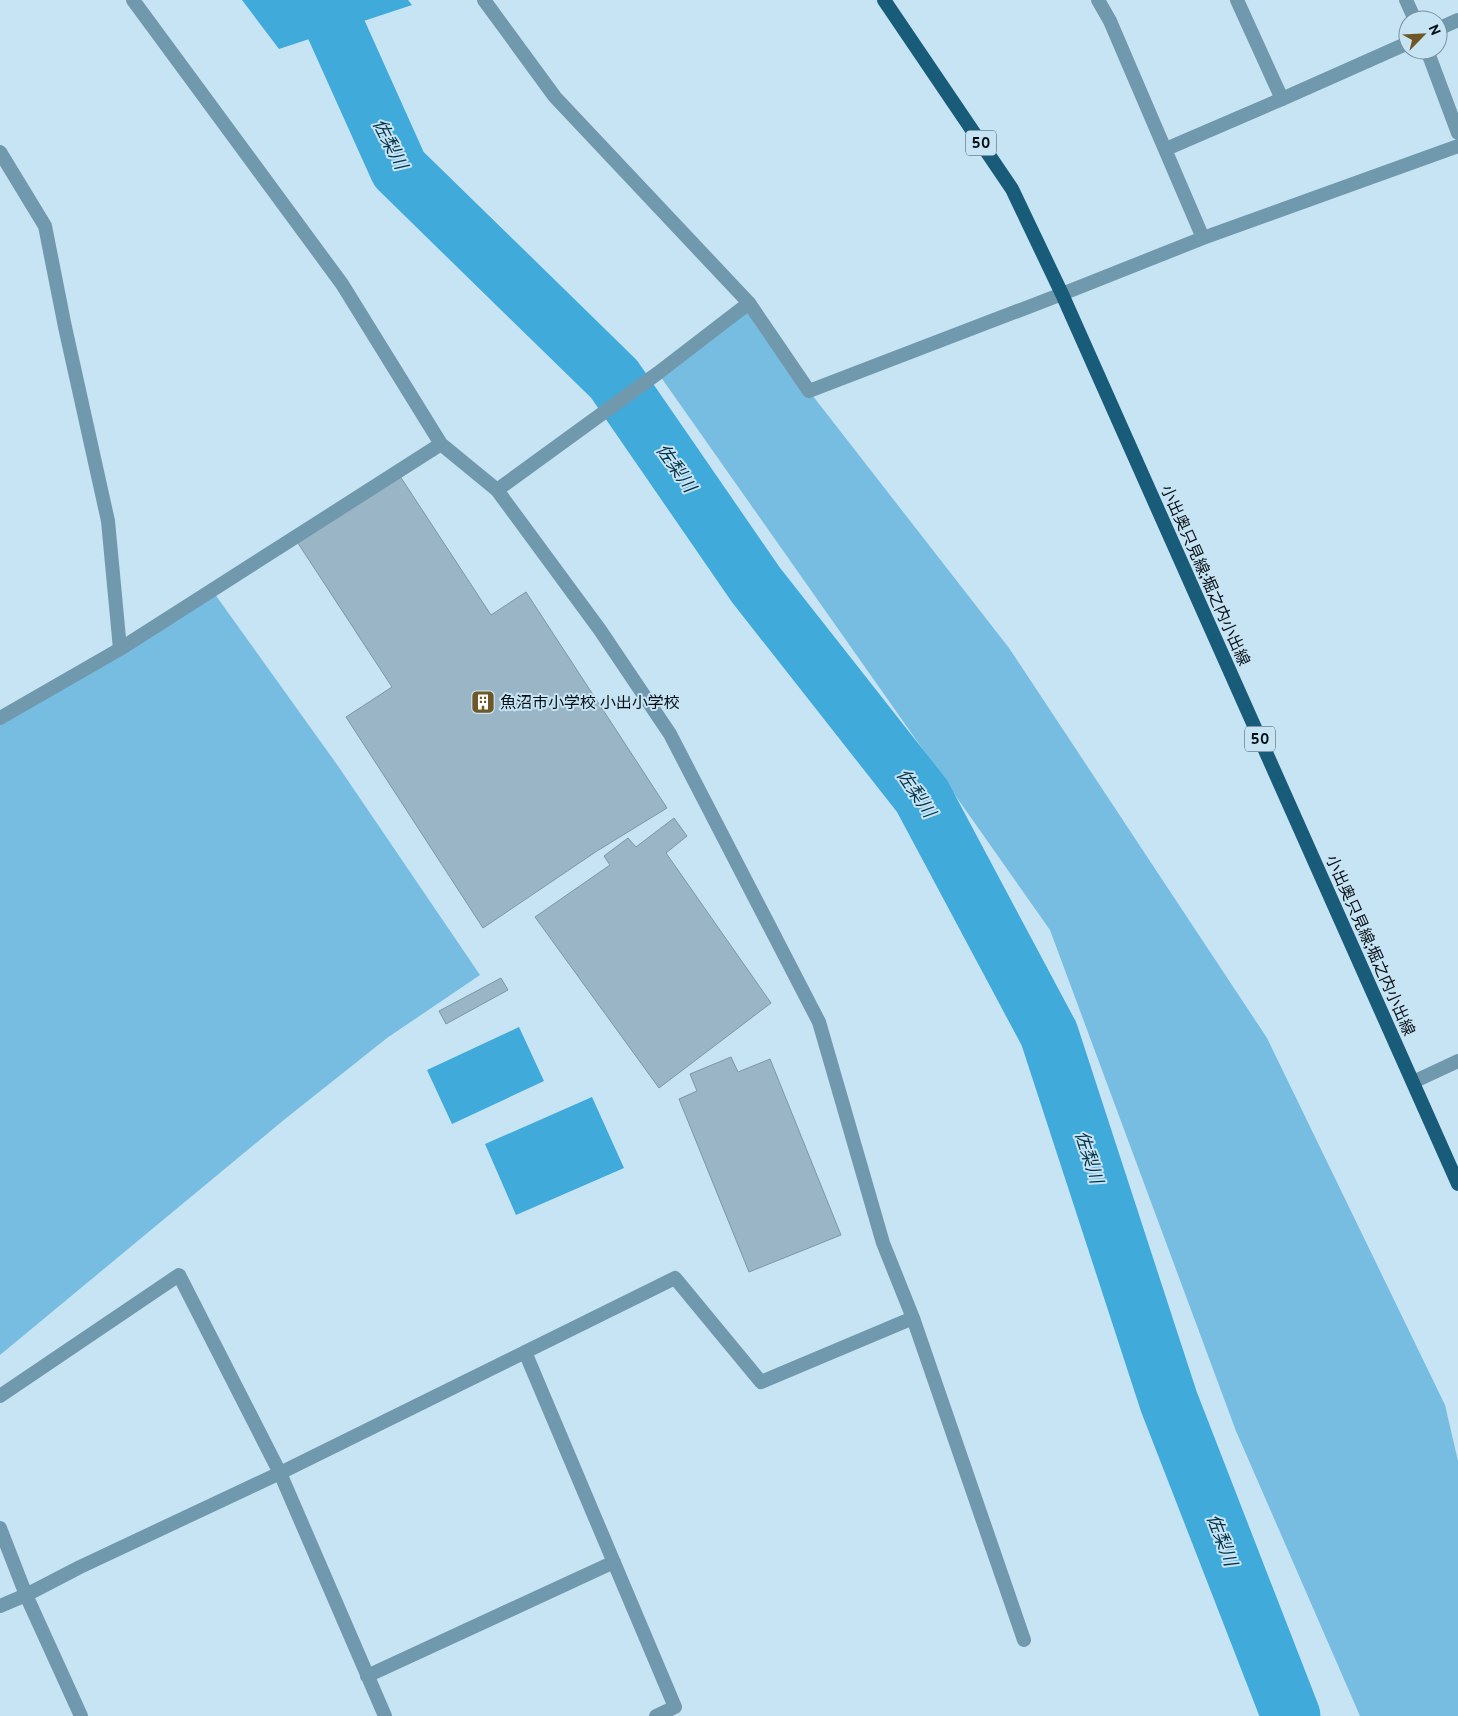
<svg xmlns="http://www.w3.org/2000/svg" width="1458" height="1716" font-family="Overpass,'Noto Sans JP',sans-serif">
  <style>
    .green { fill: #77bce1 }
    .water { fill: #40aadb }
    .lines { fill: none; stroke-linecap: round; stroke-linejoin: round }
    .river { stroke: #40aadb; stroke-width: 59 }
    .building { fill: #9ab5c5; stroke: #7d97a6 }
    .service { stroke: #7199ae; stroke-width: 14 }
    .minor { stroke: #7199ae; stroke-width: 14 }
    .tertiary { stroke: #7199ae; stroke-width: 14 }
    .primary { stroke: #185c7a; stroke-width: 14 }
    .labels { text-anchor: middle; stroke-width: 4; stroke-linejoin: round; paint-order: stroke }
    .shield { fill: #c7e4f4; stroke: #404f58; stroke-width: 1 }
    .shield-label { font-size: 15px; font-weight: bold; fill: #060f15 }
    .street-label { font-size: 16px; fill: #060f15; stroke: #c7e4f4 }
    .poi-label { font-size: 16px; fill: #060f15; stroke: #c7e4f4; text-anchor: start }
    .water-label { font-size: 18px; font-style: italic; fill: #043448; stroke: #c7e4f4 }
  </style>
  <rect width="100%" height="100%" fill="#c7e4f4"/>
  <path class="green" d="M749,303L809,391L1009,648L1267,1038L1445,1405L1458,1461V1716H1360L1236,1431L1050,930L658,373Z
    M209,586L338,766L480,975L387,1038L285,1119L0,1355V716Z"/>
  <path class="water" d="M242,0H408L412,5L279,49Z
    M519,1027L544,1081L452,1124L427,1070Z
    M592,1097L624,1168L516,1215L485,1144Z"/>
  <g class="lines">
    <path class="river" d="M323,0L399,169L614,379L756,585L922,796L1049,1034L1169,1402L1291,1716"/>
  </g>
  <path class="building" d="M394,467L491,615L526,592L667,808L597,851L483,928L346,717L392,687L292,534Z
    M674,818L687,836L666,853L771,1003L659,1088L535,917L610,865L604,856L628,838L636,847Z
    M501,978L508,990L446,1024L439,1011Z
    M731,1057L738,1072L770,1059L841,1235L749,1272L679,1099L697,1091L690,1074Z"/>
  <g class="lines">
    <path class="service" d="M484,0L555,97L749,303L658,373L497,490
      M1166,149L1282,99"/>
    <path class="minor" d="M133,0L342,284L441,444L497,490L600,630L670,734L819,1022L883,1243L913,1318L1024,1640
      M1098,0L1110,21L1203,238
      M1237,0L1282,99L1408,43
      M1438,29L1458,20
      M0,152L45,226L65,327L108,521L120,649
      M749,303L809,391L1062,294L1203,238L1458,146
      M0,718L120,649L441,444
      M1413,1082L1458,1061
      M525,1352L675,1707L656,1716
      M0,1396L179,1275L280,1473L385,1716
      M0,1528L26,1595L81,1716
      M0,1606L26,1595L80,1567L280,1473L675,1278L761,1382L913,1318
      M367,1676L614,1562"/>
    <path class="tertiary" d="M1406,0L1415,20
      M1427,50L1458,133"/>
    <path class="primary" d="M884,0L1012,189L1062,294L1458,1184"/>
  </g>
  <defs>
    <g id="building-square" transform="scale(1.25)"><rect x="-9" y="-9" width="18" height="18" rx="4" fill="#6f5727" stroke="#c7e4f4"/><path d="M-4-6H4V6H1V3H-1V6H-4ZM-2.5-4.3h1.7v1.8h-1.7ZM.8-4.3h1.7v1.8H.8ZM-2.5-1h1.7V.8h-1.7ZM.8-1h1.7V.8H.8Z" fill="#fff"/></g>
  </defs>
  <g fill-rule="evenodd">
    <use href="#building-square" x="483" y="702"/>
  </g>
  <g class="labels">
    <g class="shield">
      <rect x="966" y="130.5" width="30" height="25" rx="4"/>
      <rect x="1245" y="726.5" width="30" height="25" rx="4"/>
    </g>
    <g class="shield-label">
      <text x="981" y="148">50</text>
      <text x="1260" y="744">50</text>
    </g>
    <g class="street-label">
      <text transform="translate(1206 575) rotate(66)" y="6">小出奥只見線;堀之内小出線</text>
      <text transform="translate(1371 945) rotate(66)" y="6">小出奥只見線;堀之内小出線</text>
    </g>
    <g class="poi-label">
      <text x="500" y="708">魚沼市小学校 小出小学校</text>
    </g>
    <g class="water-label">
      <text transform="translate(390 144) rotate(63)" y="6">佐梨川</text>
      <text transform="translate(676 468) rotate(55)" y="6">佐梨川</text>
      <text transform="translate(916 793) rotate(56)" y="6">佐梨川</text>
      <text transform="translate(1089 1157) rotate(72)" y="6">佐梨川</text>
      <text transform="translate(1222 1540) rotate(69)" y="6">佐梨川</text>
    </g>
  </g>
  <g transform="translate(1423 35) rotate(66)"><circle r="24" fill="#c7e4f4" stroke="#7a8f9b"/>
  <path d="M0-4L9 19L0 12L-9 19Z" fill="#6f5727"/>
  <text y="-8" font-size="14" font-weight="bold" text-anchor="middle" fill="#060f15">N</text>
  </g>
</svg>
